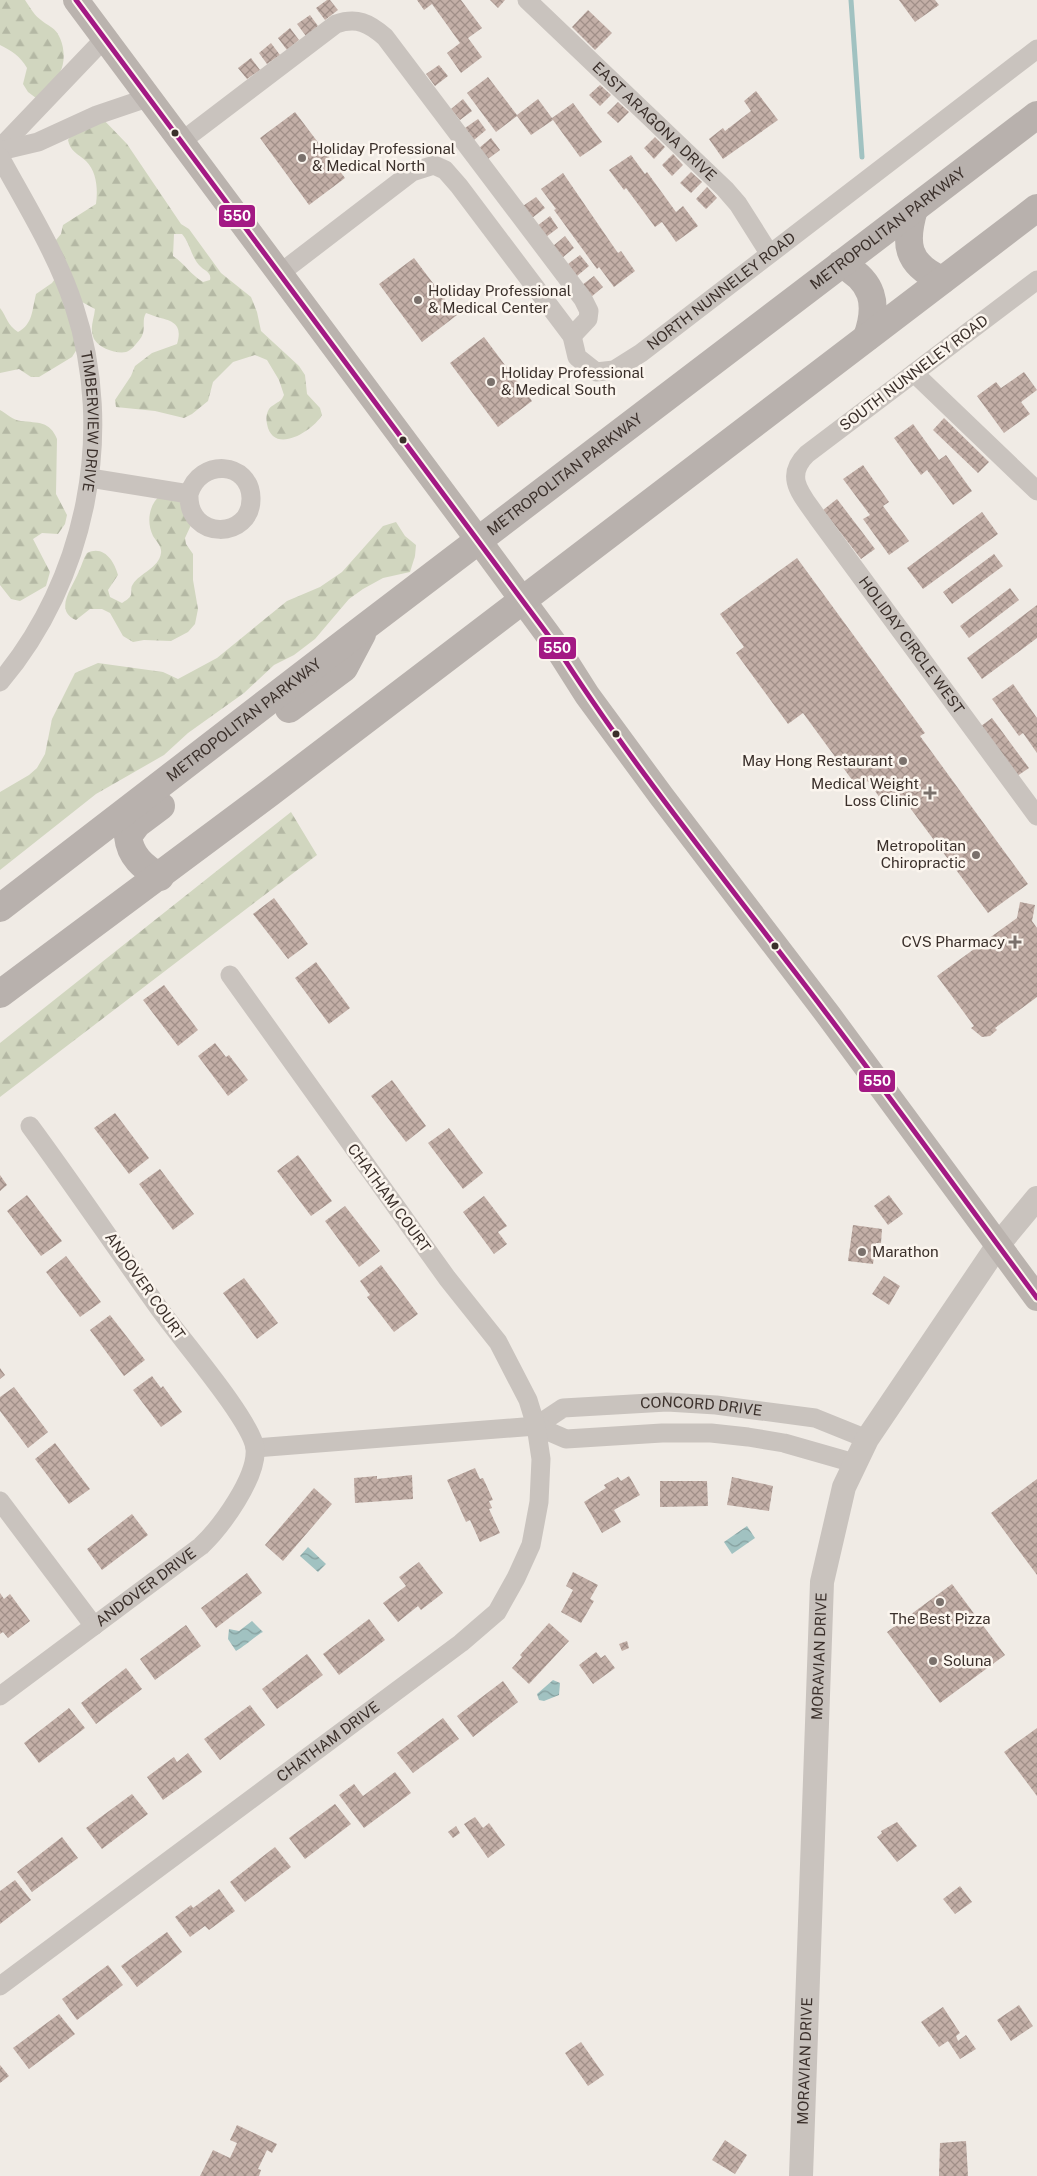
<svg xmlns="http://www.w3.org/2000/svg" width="1037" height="2176" font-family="'Public Sans',sans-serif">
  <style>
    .forest { fill: url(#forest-firs); fill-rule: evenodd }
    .water { fill: url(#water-waves) }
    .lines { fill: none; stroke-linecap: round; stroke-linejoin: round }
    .stream { stroke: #a1c2c1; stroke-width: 5 }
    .building { fill: url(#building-cross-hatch) }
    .minor { stroke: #c9c3be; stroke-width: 19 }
    .tertiary { stroke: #c9c3be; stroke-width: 24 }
    .secondary { stroke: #bab3ae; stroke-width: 26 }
    .primary { stroke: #b8b1ad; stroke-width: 28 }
    .bus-1-casing { stroke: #fbf5ee; stroke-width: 9 }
    .bus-1 { stroke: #a31984; stroke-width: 5 }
    .bus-dot { fill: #3b302b; stroke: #fbf5ee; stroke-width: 2 }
    .poi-dot { fill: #7a716c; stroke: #fbf5ee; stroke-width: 2 }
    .labels { text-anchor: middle; stroke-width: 5; stroke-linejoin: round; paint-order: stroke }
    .street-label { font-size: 15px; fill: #3b302b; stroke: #fbf5ee }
    .poi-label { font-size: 15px; fill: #3b302b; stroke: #fbf5ee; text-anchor: start }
    .line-badge { stroke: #fbf5ee; stroke-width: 2 }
    .badge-label { font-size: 14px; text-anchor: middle; font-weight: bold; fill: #fff }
  </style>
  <defs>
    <pattern id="forest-firs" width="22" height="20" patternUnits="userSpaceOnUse" patternTransform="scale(1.25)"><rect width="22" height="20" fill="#d1d6bf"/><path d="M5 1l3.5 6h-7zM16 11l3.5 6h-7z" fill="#b4b8a4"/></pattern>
    <pattern id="water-waves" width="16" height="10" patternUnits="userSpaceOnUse" patternTransform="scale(1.25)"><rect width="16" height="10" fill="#a1c2c1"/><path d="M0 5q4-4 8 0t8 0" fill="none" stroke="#849e9d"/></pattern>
    <pattern id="building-cross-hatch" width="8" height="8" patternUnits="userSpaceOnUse" patternTransform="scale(1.25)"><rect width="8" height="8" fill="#c3afa7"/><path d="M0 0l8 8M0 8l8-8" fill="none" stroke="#a08f88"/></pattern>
  </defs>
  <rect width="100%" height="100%" fill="#f0ebe5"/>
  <path class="forest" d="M0,0H25C36,17 35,16 51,27C64,35 67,60 60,72C54,81 43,90 36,98L28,92L23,84L27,68C20,56 12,51 0,45Z
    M100,116L127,144L181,224L189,229L221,273L251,297L257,312L261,331L299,366L305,375L307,394L320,408L322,415C313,431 273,456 267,424C266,419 266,414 269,409C272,405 278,403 282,399L284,395L279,380L267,360L255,355L233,362L213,382L208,401L192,414L184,418L155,411L116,407L115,400L131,376L135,366L152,353L177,344C183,324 173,321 157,317C153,316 150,314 146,313C141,321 147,330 140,339C137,343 131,351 126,352C116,354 99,348 94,339C89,328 94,320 95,309L82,302L79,346L72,357L39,377H31L19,369L0,373V308C7,317 7,325 18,332C33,324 32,310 36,294L52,283L57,276L51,246L61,234L63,225L96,204C98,190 97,172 86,161C78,154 70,151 68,140L75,130ZM174,234H182C190,243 191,256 199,265C204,271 212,272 210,280L203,282C190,274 186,265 173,256Z
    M0,410C7,414 13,420 21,421C38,423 50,421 57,439L56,494L67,515L65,524L58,534L42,533L33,539L50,572L46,586L20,601L11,599L0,585Z
    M162,494L179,498L191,525L185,538L186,544L193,554V580L198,609L195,624L188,632L171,641L144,640L133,642L123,636L110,613L102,609H90L76,620C53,610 73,587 79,571C82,565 83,559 87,553C104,545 114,561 118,575L108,590L110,597L122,603C125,601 130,598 131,595C132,591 130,588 133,584C140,573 159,568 161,553C162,546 156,541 153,536C146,522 149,503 162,494Z
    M396,522L405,536L416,545L415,556L410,572L383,578L363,589L349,599L315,639L294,655L274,665L244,693L188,733L164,755L96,794L0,870V792L29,775L37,768L45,754L52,719L75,673L98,663L163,672L178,679L217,658L287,601L320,587L342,572L383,526Z
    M291,812L317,855L0,1097V1043Z"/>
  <path class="water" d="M747,1526L755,1538L732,1554L724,1542Z
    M308,1547L326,1564L318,1572L300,1556Z
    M252,1621L263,1632C258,1634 245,1646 236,1651L228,1639L229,1629L239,1631Z
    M553,1680L560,1683L559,1695L544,1701L539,1700L537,1694Z"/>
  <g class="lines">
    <path class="stream" d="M851,0L862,157"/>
  </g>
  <path class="building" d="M327,0H330L338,10L325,20L316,8Z
    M417,0H461L482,28L468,38L482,57L461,73L447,53L460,43L432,4L424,10Z
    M490,0H505L498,8Z
    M899,0H935L939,5L915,22Z
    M588,10L612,33L595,50L572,27Z
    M310,15L318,26L306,36L297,24Z
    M290,28L299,40L287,50L278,38Z
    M271,43L280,55L267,64L259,53Z
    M251,58L260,70L247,79L238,68Z
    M439,65L448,76L435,86L426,74Z
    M488,77L517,115L538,99L552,118L573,103L602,142L580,157L553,120L531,135L517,116L496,132L467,93Z
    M600,85L611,95L600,106L589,95Z
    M756,91L778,120L723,159L709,139L723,128L725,131L751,111L744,101Z
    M463,99L472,111L460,120L451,109Z
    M618,102L629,112L618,123L607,113Z
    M295,112L345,178L309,205L260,138Z
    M478,119L486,130L474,140L465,128Z
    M655,137L665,147L654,159L644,148Z
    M491,138L500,150L488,159L479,148Z
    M673,154L683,165L672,176L662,165Z
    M631,155L645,174L647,172L676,212L683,206L698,226L676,242L662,222L655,227L626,188L624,190L609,170Z
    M691,172L702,182L691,193L680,183Z
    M563,173L611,243L618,253L621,251L635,271L614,287L599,267L597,269L554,210L556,209L541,189Z
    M707,187L717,198L706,209L696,199Z
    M536,197L545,208L532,218L523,206Z
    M550,216L558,228L546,237L537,226Z
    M565,236L574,248L562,258L553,246Z
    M580,255L589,266L577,276L568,264Z
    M414,258L457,315L422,342L379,284Z
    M594,276L603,287L591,297L582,285Z
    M484,337L532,401L498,427L450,363Z
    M1024,372L1037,390L1021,402L1030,414L1004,433L977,396L996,382L1001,388Z
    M944,418L989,462L978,473L933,430Z
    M913,424L939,460L946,455L972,491L953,505L927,470L921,475L894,438Z
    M863,465L889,502L883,506L909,541L889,555L863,519L870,515L843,479Z
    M837,499L875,549L861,559L823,510Z
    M982,512L998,534L923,589L907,568Z
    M994,554L1003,566L952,604L943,592Z
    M797,558L925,733L920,736L1028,884L988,913L902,797L887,808L868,781L858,788L803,713L788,724L736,653L744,647L720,614Z
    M1010,588L1019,600L969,638L960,626Z
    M1037,605V638L982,679L967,658Z
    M1013,684L1037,718V753L1023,733L1019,736L992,699Z
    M992,718L1029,768L1014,778L977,729Z
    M274,898L308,944L288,959L253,914Z
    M1020,902L1035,905L1032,921L1037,928V997L995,1028L997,1030L990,1036L982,1037L971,1028L974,1026L937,976L1017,918Z
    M316,962L350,1008L329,1024L295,978Z
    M164,985L198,1030L178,1046L143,1000Z
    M215,1043L226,1057L229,1055L248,1080L228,1096L198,1056Z
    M392,1080L426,1126L406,1142L371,1096Z
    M115,1113L149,1158L129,1174L94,1128Z
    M449,1128L483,1173L463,1189L428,1143Z
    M298,1155L332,1201L311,1216L277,1171Z
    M160,1169L194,1214L173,1230L139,1184Z
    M0,1175L7,1185L0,1191Z
    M27,1195L62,1241L41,1256L7,1211Z
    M889,1195L903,1214L888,1225L874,1206Z
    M484,1196L507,1226L498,1232L507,1244L494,1254L463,1212Z
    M345,1206L380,1251L359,1267L325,1221Z
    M853,1225L882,1229L881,1243H876L873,1264L848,1261Z
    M66,1256L101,1302L80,1317L46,1272Z
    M381,1265L418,1314L394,1332L367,1297L370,1295L360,1281Z
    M884,1276L900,1286L889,1305L872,1294Z
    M244,1278L278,1323L257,1339L223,1293Z
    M110,1315L145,1360L124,1376L90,1330Z
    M0,1368L5,1375L0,1379Z
    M152,1376L161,1388L163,1386L182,1412L161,1427L133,1390Z
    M14,1387L48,1432L28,1448L0,1411V1397Z
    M55,1443L90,1489L69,1504L35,1459Z
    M475,1468L480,1479L483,1478L493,1500L489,1501L492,1508L489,1509L500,1533L480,1542L470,1520L466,1522L447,1480Z
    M412,1475L413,1499L355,1503L354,1478L377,1476V1479Z
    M629,1476L640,1495L614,1510L621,1522L602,1533L584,1502L606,1488L604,1485L618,1477L621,1481Z
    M732,1477L773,1486L769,1511L727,1505Z
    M1037,1479V1575L991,1513Z
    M660,1481H707L708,1506L660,1507Z
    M314,1488L332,1504L283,1561L265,1545Z
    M132,1514L148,1535L102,1570L87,1549Z
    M419,1562L443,1593L421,1610L418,1606L398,1622L383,1603L406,1586L399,1577Z
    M573,1572L598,1585L590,1599L594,1601L581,1623L561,1612L573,1590L566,1586Z
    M247,1573L262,1593L216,1628L201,1608Z
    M952,1584L1005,1655L940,1703L887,1632Z
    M0,1593L4,1599L10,1594L30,1621L8,1638L3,1632L0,1634Z
    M369,1619L385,1640L339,1675L323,1654Z
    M549,1623L569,1641L529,1684L512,1668L522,1657L520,1655Z
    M186,1625L201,1646L155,1680L140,1659Z
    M627,1641L629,1648L622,1651L619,1644Z
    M596,1652L601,1658L605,1655L615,1668L593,1684L579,1665Z
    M307,1654L323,1675L277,1709L262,1689Z
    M126,1668L142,1689L96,1724L81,1703Z
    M503,1681L518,1702L473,1737L457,1716Z
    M250,1705L265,1725L220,1760L204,1739Z
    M69,1708L85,1728L39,1763L24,1743Z
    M443,1718L459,1739L413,1773L397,1753Z
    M1037,1728V1796L1004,1752Z
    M188,1753L202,1772L163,1800L147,1777L174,1757L177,1762Z
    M395,1772L411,1793L364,1828L339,1795L354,1784L363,1796Z
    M132,1794L148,1814L102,1849L86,1828Z
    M335,1804L351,1824L305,1859L289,1838Z
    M475,1817L483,1828L489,1823L505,1845L488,1858L464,1824Z
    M897,1822L917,1846L897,1862L877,1837L882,1833L881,1831Z
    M456,1826L460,1833L453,1838L448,1832Z
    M62,1837L78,1858L32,1892L17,1872Z
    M275,1847L291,1867L245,1902L230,1882Z
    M15,1880L31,1900L0,1924V1891Z
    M960,1886L972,1902L955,1914L943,1899Z
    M219,1889L235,1911L209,1930L205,1926L190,1937L175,1917L191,1905L193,1908Z
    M167,1932L182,1952L137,1987L121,1966Z
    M108,1965L123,1985L77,2020L62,1999Z
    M1019,2005L1033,2026L1011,2041L997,2020Z
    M943,2007L960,2033L956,2036L958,2041L966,2035L976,2049L960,2059L948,2041L939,2047L921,2022Z
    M59,2014L75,2034L29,2069L13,2048Z
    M581,2042L604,2075L588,2086L565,2053Z
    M0,2065L9,2076L0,2083Z
    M237,2125L277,2144L272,2153L267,2150L258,2169L261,2170L259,2176H200L213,2150L230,2158L237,2143L230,2140Z
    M725,2140L747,2155L735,2174L712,2160Z
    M966,2141L968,2176H939L940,2143Z"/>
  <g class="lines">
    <g class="minor">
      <path id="s1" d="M527,0L725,189L738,204L769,253"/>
      <path d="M182,141L336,24C357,17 369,23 385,37L583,299L589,311L588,319L572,336"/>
      <path d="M0,148L105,38"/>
      <path d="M0,151L38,142L97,115L150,97"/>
      <path id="s2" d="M0,157C26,205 57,254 74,306C116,433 86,580 0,682"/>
      <path id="s3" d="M279,274L412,172L434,165L445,170L459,186L572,336L577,357L596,372L614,370L641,353L1037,49"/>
      <path id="s4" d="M1037,280L807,454C783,477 802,495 817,517L1037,816"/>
      <path d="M914,373L1037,491"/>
      <path d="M90,478L189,494C187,541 252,540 251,498C250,461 200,458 189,494"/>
      <path id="s5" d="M536,1426L563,1408L667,1402L716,1405L815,1418L867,1439"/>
      <path d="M255,1448L536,1426L566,1439L662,1433H711L748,1437L784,1443L854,1463"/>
      <path d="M0,1501L94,1626"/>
      <path id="s6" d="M0,1696L201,1546C221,1527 258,1477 255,1448C251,1420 181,1339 161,1311C117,1250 75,1187 30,1126"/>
      <path id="s7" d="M0,1986L461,1643L497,1612L516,1578L531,1545L539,1502L541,1459L536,1426L528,1400L498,1342L447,1278L230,975"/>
    </g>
    <path class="tertiary" id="s8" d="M801,2176L822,1582L844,1487L867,1439L998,1245L1037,1198"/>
    <path class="secondary" d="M76,0L479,541L554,643L587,695L662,797L829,1016L1037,1298"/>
    <g class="primary">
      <path d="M914,209C904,243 906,264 942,280"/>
      <path d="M841,264C873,281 879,303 867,337"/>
      <path d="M289,709L344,668L362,634"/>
      <path d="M160,877C143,867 130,856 128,836L137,824L161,806"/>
      <path id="s9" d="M0,908L366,626L1037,115"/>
      <path d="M0,994L271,792L1037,208"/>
    </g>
    <g class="bus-1-casing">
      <path id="bus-1" d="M76,0L554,643C625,755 708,858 788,963C873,1073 954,1186 1037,1298"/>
    </g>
    <use href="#bus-1" class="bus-1"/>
  </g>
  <g class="bus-dot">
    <circle cx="175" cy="133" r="4.5"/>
    <circle cx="403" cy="440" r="4.5"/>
    <circle cx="616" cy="734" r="4.5"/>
    <circle cx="775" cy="946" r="4.5"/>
  </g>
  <g class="poi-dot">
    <circle cx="302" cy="158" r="5"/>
    <circle cx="418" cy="300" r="5"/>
    <circle cx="491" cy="382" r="5"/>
    <circle cx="903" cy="761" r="5"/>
    <path d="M927.5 785.5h5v5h5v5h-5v5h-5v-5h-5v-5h5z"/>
    <circle cx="976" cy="855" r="5"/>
    <path d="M1012.5 934.5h5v5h5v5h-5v5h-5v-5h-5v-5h5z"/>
    <circle cx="862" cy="1252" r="5"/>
    <circle cx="940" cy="1602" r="5"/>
    <circle cx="933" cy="1661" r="5"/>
  </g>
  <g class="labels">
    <g class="street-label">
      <text dy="5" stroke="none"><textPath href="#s1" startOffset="176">EAST ARAGONA DRIVE</textPath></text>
      <text dy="5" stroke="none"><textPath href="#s9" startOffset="1118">METROPOLITAN PARKWAY</textPath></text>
      <text dy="5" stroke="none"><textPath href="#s3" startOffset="609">NORTH NUNNELEY ROAD</textPath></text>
      <text transform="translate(914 373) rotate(-37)" y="5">SOUTH NUNNELEY ROAD</text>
      <text dy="5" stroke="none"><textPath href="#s2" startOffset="284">TIMBERVIEW DRIVE</textPath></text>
      <text dy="5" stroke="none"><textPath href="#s9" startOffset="712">METROPOLITAN PARKWAY</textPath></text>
      <text dy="5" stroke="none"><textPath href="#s4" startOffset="520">HOLIDAY CIRCLE WEST</textPath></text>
      <text dy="5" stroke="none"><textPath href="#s9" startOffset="308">METROPOLITAN PARKWAY</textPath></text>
      <text transform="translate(389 1198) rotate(54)" y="5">CHATHAM COURT</text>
      <text transform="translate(145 1286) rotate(55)" y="5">ANDOVER COURT</text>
      <text dy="5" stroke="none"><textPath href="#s5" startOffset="171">CONCORD DRIVE</textPath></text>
      <text dy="5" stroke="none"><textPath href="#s6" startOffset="182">ANDOVER DRIVE</textPath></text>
      <text dy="5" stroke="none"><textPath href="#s8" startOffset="520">MORAVIAN DRIVE</textPath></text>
      <text dy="5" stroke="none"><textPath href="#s7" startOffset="409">CHATHAM DRIVE</textPath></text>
      <text dy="5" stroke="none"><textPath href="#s8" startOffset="115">MORAVIAN DRIVE</textPath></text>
    </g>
    <g class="poi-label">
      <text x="312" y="154">Holiday Professional<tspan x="312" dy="17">&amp; Medical North</tspan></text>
      <text x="428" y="296">Holiday Professional<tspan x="428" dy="17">&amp; Medical Center</tspan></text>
      <text x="501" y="378">Holiday Professional<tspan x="501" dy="17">&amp; Medical South</tspan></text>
      <text x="893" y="766" text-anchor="end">May Hong Restaurant</text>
      <text x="919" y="789" text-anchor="end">Medical Weight<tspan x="919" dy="17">Loss Clinic</tspan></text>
      <text x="966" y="851" text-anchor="end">Metropolitan<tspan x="966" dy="17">Chiropractic</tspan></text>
      <text x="1005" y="947" text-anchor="end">CVS Pharmacy</text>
      <text x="872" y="1257">Marathon</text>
      <text x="940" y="1624" text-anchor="middle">The Best Pizza</text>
      <text x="943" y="1666">Soluna</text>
    </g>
  </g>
  <g class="line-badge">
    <rect x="218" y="204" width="38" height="24" rx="5" fill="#a31984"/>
    <rect x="538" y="636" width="39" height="24" rx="5" fill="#a31984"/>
    <rect x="858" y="1069" width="38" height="24" rx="5" fill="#a31984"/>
  </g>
  <g class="badge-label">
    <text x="237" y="221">550</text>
    <text x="557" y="653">550</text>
    <text x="877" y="1086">550</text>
  </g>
</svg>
